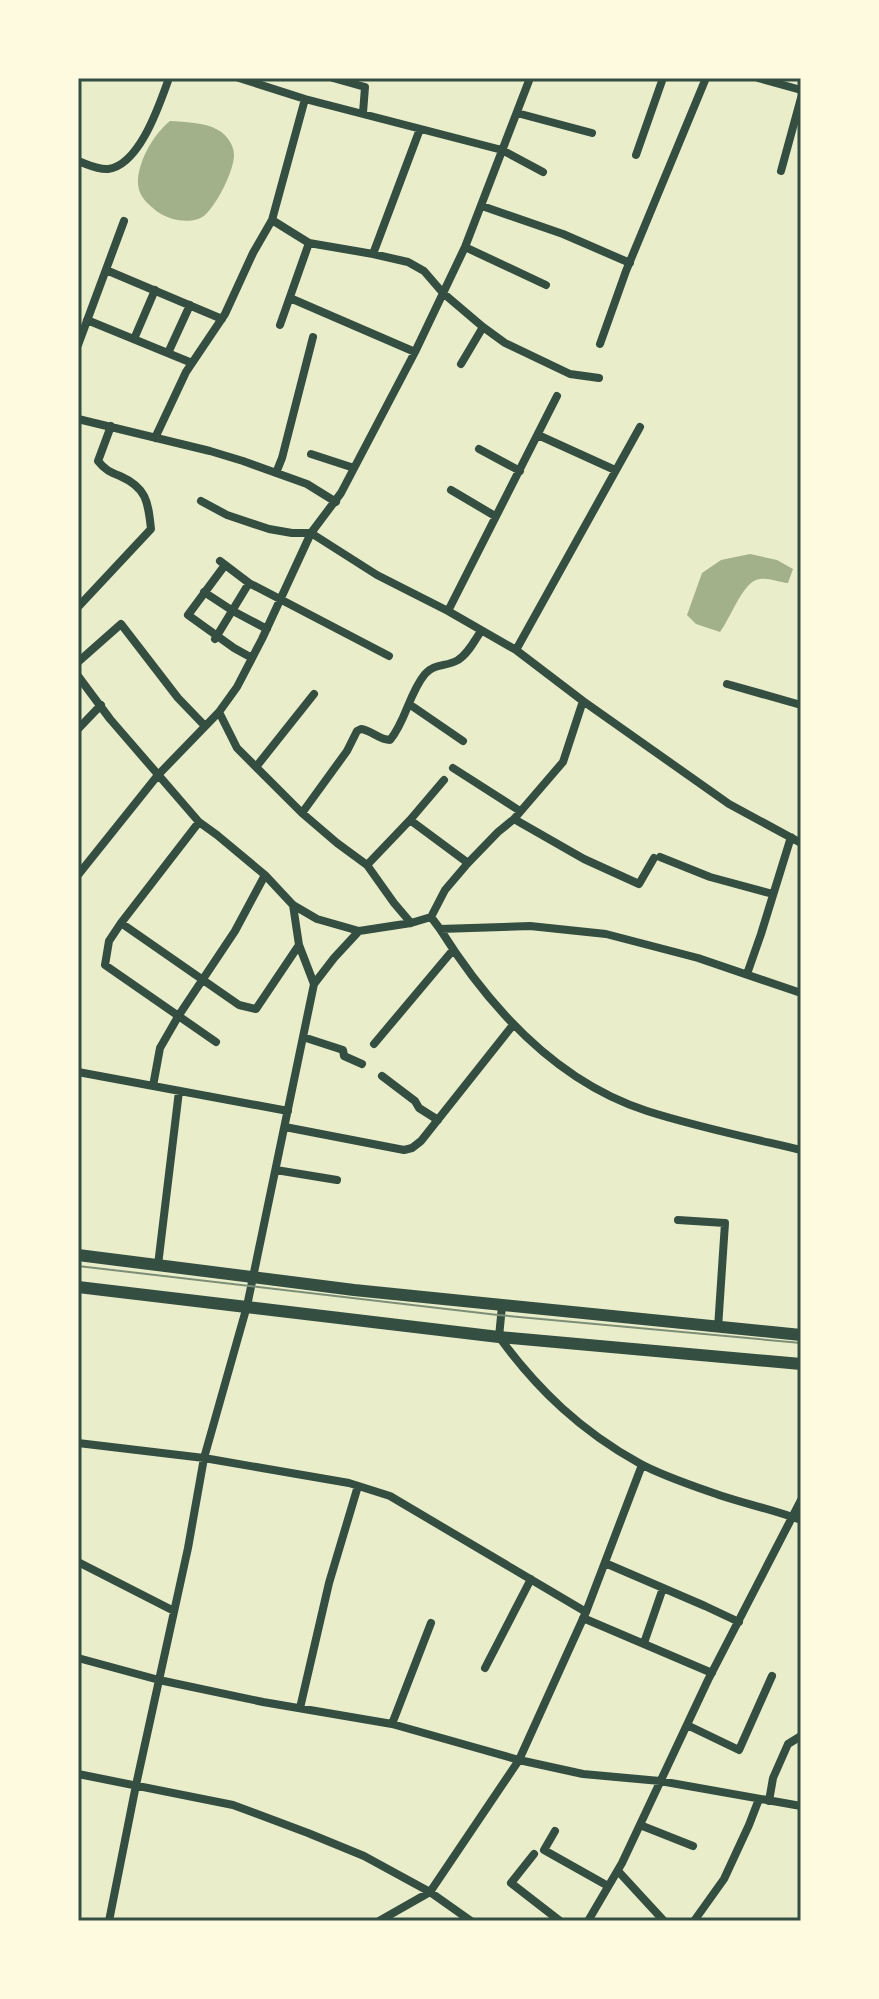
<svg xmlns="http://www.w3.org/2000/svg" width="879" height="1999" font-family="Merriweather,serif">
  <style>
    .water { fill: #a3b18a }
    .lines { fill: none; stroke-linecap: round; stroke-linejoin: round }
    .minor { stroke: #344e41; stroke-width: 8 }
    .primary { stroke: #344e41; stroke-width: 12 }
    .tram { stroke: #7c8e77; stroke-width: 2 }
    .neatline { fill: none; stroke: #344e41; stroke-width: 3 }
  </style>
  <rect width="100%" height="100%" fill="#e9edc9"/>
  <path class="water" d="M170,121C185,122 204,122 218,130C227,135 234,145 234,155C234,171 217,204 205,215C192,226 166,220 154,209C144,201 137,193 138,179C140,158 154,134 170,121Z
    M750,554L777,560L793,569L788,583C778,582 766,576 756,580C742,585 730,619 720,632L696,624L687,615L702,573L721,560Z"/>
  <g class="lines">
    <path class="minor" d="M239,78L305,99L502,150L543,172
      M333,78L365,87L363,113
      M758,78L801,90
      M517,113L592,133
      M636,155L663,78
      M78,161C87,164 98,170 108,169C140,165 160,103 169,78
      M781,171L801,98
      M482,206L563,234L630,263
      M272,220L309,243L373,254L408,262L424,271L443,293L483,327L505,343L570,374L599,378
      M465,247L546,285
      M373,254L420,129
      M106,270L222,319
      M290,298L415,352
      M87,320L192,363
      M280,325L309,243
      M134,339L155,290
      M600,344L626,271L706,78
      M78,345L124,221
      M168,353L190,305
      M461,364L483,327
      M78,419L210,451L243,461L307,484L336,502
      M538,435L615,470
      M155,438L186,372L225,314L253,253L272,220L305,99
      M479,449L520,471
      M311,454L354,468
      M276,473L282,458L313,337
      M451,490L495,516
      M201,501L227,515L269,529L292,533H311L377,575L448,611L516,650L583,701L729,804L801,843
      M220,561L249,583L389,656
      M225,565L188,615L234,648L252,658
      M204,592L233,611L267,629
      M78,607L151,529C148,502 147,488 120,476C110,472 105,470 98,461L111,426
      M448,611L557,396
      M215,639L249,583
      M516,650L640,427
      M78,662L121,624L178,698L205,726
      M78,676L110,719L199,822L217,835L265,875L293,905L317,919L359,931
      M727,684L801,705
      M409,704L463,741
      M219,712L237,748L302,813L337,843L367,865L394,903L411,923
      M78,729L101,705
      M256,767L314,694
      M453,768L520,811
      M302,813L347,751L357,731L361,729C371,730 379,740 390,740C406,721 409,693 425,674C434,663 447,667 458,660C468,654 475,640 481,631
      M514,819L584,859L639,884L654,858
      M410,820L468,863
      M660,857L710,877L773,894
      M367,865L410,820L444,780
      M78,875L158,775L219,712L237,687L262,639L311,533L341,493L415,352L465,247L530,78
      M293,905L299,945L314,984
      M431,917L445,890L468,863L498,832L514,819L563,762L583,701
      M121,923L199,822
      M440,929C489,1007 557,1082 647,1111C697,1127 750,1138 801,1150
      M747,974L761,934L791,837
      M303,1037L343,1050L344,1056L362,1064
      M216,1042L105,965L109,941L121,923L239,1005L256,1009L299,945
      M374,1044L453,950
      M78,1072L288,1111
      M382,1076L415,1101L419,1108L438,1120
      M153,1086L160,1048L179,1015L235,931L265,875
      M285,1127L404,1150L412,1148L421,1141L513,1025
      M276,1170L337,1180
      M678,1220L725,1223L718,1328
      M158,1265L179,1091
      M502,1306L499,1337C538,1390 581,1431 639,1463C660,1475 696,1487 719,1495C746,1504 774,1510 801,1520
      M78,1443L204,1458L349,1483L390,1496L586,1612
      M78,1562L174,1611
      M605,1563L705,1606L739,1622
      M583,1618L712,1673
      M644,1643L663,1588
      M78,1658L159,1680L263,1702L392,1724L519,1760L583,1774L660,1781L801,1806
      M485,1668L531,1579
      M300,1708L329,1583L358,1486
      M392,1724L431,1623
      M687,1725L739,1750L772,1676
      M78,1774L233,1805L308,1833L364,1856L430,1892L471,1921
      M769,1801L773,1778L788,1744L801,1736
      M640,1825L693,1846
      M555,1831L544,1850L608,1886
      M534,1854L511,1883L560,1921
      M618,1871L664,1921
      M109,1921L136,1785L188,1548L204,1458L247,1306L314,984L334,958L359,931L411,923L431,917L440,929L530,926L606,934L698,958L801,993
      M379,1921L430,1892L519,1760L586,1612L642,1465
      M588,1921L622,1863L708,1680L801,1500
      M694,1921L724,1879L749,1825L759,1799"/>
    <path class="primary" d="M78,1255L354,1290L801,1335
      M78,1287L499,1337L801,1364"/>
    <path class="tram" d="M78,1266L498,1315L801,1343"/>
  </g>
  <rect width="879" height="1999" fill="none" stroke="#fefae0" stroke-width="160"/>
  <rect x="80" y="80" width="719" height="1839" class="neatline"/>
</svg>
